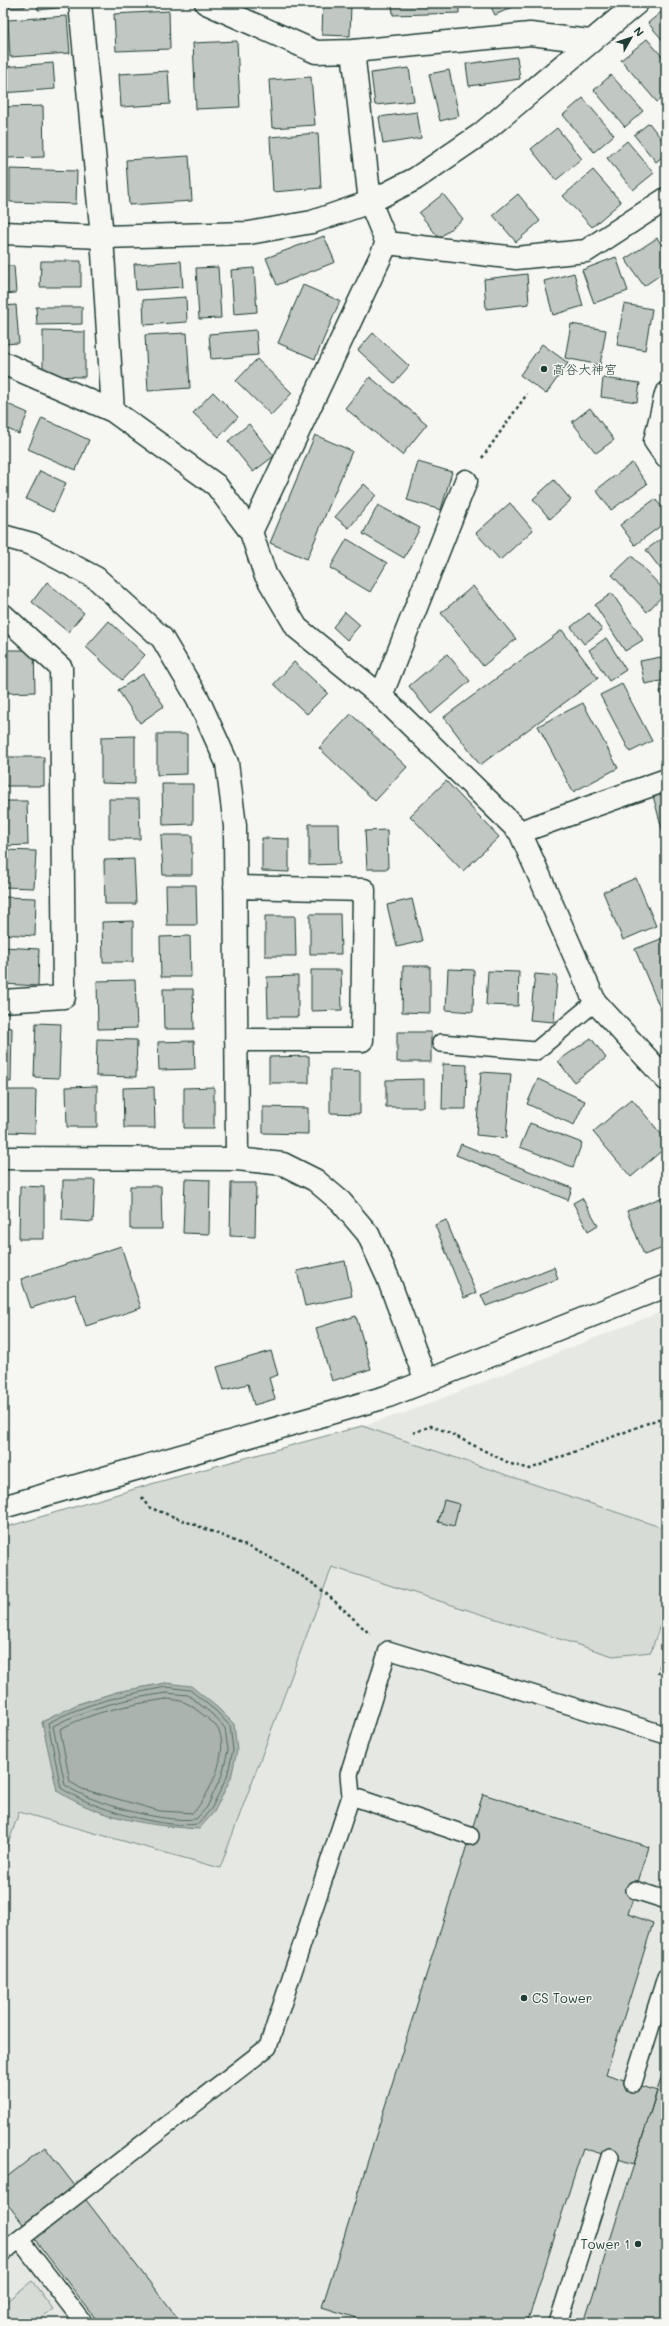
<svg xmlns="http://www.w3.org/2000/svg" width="669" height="2326" font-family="Mali,'Klee One',sans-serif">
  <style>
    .built { fill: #e6e8e4 }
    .green { fill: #d6dbd6; stroke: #7a8c85; fill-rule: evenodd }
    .water { fill: #aab3ae; stroke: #72847d }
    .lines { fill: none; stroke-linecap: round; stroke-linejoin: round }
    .shore { stroke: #576c65; stroke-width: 1 }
    .building { fill: #c1c8c3; stroke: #1f3d34 }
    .service-casing { stroke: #1f3d34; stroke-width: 20 }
    .minor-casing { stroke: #1f3d34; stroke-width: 25 }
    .tertiary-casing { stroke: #1f3d34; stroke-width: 25 }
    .path { stroke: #1f3d34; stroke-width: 2.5; stroke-dasharray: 3 3; stroke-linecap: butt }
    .service { stroke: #f6f6f2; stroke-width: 17 }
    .minor { stroke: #f6f6f2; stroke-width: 22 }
    .tertiary { stroke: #f6f6f2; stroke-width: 22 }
    .poi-dot { fill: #1f3d34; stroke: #f6f6f2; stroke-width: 1.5 }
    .labels { text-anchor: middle; stroke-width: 3; stroke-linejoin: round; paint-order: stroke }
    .poi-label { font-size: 13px; fill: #1f3d34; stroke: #f6f6f2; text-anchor: start }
  </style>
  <rect width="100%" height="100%" fill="#f6f6f2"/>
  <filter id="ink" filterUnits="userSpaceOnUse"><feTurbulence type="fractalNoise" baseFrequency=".025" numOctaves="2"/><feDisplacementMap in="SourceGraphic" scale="8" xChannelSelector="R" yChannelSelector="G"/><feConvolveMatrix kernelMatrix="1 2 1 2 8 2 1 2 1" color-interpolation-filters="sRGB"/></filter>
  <g filter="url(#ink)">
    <path class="built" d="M666,1310V2323H3V1528L405,1413Z"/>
    <path class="green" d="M362,1426L666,1529V1607L651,1652L613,1656L332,1567L220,1868L19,1812L3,1859V1528L158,1482ZM166,1683L49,1750L42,1722L78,1704L117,1692Z
      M32,2281L53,2309L35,2323H3V2304Z"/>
    <path class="water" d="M166,1683L191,1686L218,1708L234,1724L237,1751L231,1778L214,1812L199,1829C150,1826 98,1818 57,1791L42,1722L78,1704L117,1692Z"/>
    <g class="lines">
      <path class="shore" d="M166,1687L190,1690L216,1711L230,1726L233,1750L227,1777L211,1809L198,1824C162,1829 90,1808 61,1788L48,1723C85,1703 124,1695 166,1687Z
        M166,1693L188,1695L212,1714L225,1728L228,1750L222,1775L207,1807L196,1819C163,1823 92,1804 65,1785L53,1726C89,1707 126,1699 166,1693Z
        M166,1699C184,1700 188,1703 202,1714C207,1718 216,1724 219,1731C229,1754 209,1796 193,1813L160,1811L82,1789L70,1782L60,1729C94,1711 129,1705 166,1699Z"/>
    </g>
    <path class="building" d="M3,3H25V7L3,8Z
      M37,3H66V7L38,10Z
      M323,3H351L350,36L322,35Z
      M392,3H459V13L393,15Z
      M489,3H513L515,6L495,15Z
      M666,8V44L648,23Z
      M169,11L170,49L116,51L114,14Z
      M67,16L70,53L10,57L8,20Z
      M647,39L666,61V95L657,102L621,60Z
      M237,41L240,107L196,109L193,43Z
      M517,57L520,79L469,86L466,64Z
      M53,63L55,89L3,93V67Z
      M409,68L414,101L375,105L371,73Z
      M449,70L459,116L440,121L429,74Z
      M168,71L170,104L121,107L119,74Z
      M611,75L643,111L625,127L594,90Z
      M311,77L315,125L272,128L269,80Z
      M583,98L614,135L594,152L563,115Z
      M43,106L44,157L7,158L6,107Z
      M417,112L421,138L383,144L379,117Z
      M649,123L666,145V154L656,162L634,135Z
      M557,128L582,159L556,180L531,149Z
      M318,133L321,188L273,192L270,137Z
      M627,141L654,173L633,190L607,158Z
      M189,156L192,201L129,205L126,160Z
      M10,169L77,171L76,204L10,202Z
      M593,170L621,202L592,227L563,196Z
      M443,194L463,219L439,238L419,213Z
      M518,194L540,221L516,242L493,215Z
      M324,236L335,262L277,285L266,258Z
      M657,238L666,251V271L644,286L625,259Z
      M616,257L628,291L594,303L582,270Z
      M41,261H81V287H40Z
      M181,261L183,287L136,290L134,264Z
      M3,266H14L16,293L3,294Z
      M218,267L221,318L199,319L196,268Z
      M254,268L257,312L234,314L231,270Z
      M574,273L583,306L553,315L544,281Z
      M527,274L529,304L486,309L484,279Z
      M303,285L340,301L315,359L278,343Z
      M186,297L187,322L144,325L143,300Z
      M624,304L652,309L645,350L617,345Z
      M16,305L19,343L3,344V306Z
      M36,307H82V324L37,325Z
      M571,324L606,330L600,365L565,358Z
      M256,330L258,355L211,359L209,334Z
      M43,331L85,332V377L43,376Z
      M187,333L190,388L148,391L145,335Z
      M373,333L409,366L394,383L358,350Z
      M542,344L568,363L546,394L520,375Z
      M257,359L292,393L271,415L236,381Z
      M370,377L427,424L402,455L345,408Z
      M603,378L640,383L637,402L601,397Z
      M213,392L238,417L219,437L193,413Z
      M3,402L28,413L19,434L3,427Z
      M590,408L614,440L596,453L572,422Z
      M42,418L89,440L76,470L28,449Z
      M249,424L274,456L253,472L228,441Z
      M315,435L352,451L307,559L270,543Z
      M418,462L452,472L441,510L407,500Z
      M632,463L647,484L611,510L596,490Z
      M40,471L66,483L53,512L26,499Z
      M554,480L571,500L550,519L533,499Z
      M364,484L376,495L349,528L335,517Z
      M655,499L666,512V522L635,545L620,525Z
      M510,503L533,530L500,560L476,533Z
      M378,505L420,528L404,558L363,534Z
      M666,535V576L646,550Z
      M347,539L387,563L370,592L330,568Z
      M632,556L666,592L647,612L612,575Z
      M47,582L84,613L68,632L32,602Z
      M473,586L516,639L483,666L441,613Z
      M612,593L643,640L625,651L595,605Z
      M345,612L360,625L347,640L333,627Z
      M589,613L602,630L584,644L571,627Z
      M109,621L145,655L122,680L86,647Z
      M562,630L598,678L480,765L444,717Z
      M606,638L626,670L609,681L589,650Z
      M3,650H34L35,692L3,693Z
      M447,654L470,681L431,714L409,686Z
      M666,656V680L645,684L640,661Z
      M294,662L328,693L307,714L274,684Z
      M143,674L164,706L140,723L118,690Z
      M622,684L652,741L630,752L600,695Z
      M666,689V712L660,691Z
      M583,703L618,768L573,792L538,726Z
      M351,714L407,767L375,801L319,748Z
      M157,734H187V774L157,775Z
      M135,736V784L101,783V737Z
      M4,757H44V786H4Z
      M446,781L499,837L463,871L410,816Z
      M162,784H193V824L163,825Z
      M666,792V843L653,796Z
      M109,799H139L140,839H109Z
      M3,801H27L28,845L3,846Z
      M309,824H339L340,864L309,865Z
      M387,830L388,869H367L365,831Z
      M161,835H192V875H163Z
      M262,838L289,839V872L262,871Z
      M3,850L36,851L34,888L3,887Z
      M134,859L136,904H105L104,860Z
      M636,878L656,926L623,940L603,892Z
      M166,885H196L197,925H167Z
      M3,897L36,898L35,936L3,934Z
      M412,899L422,941L397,947L387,905Z
      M310,914H340L341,954H310Z
      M265,916H295L296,956H265Z
      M133,921V962H103L102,922Z
      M190,936L191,977H161L160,937Z
      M666,937V1014L663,1015L635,949Z
      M3,947L39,949L38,986L3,984Z
      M403,966H430V1013L402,1012Z
      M448,969L474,970L473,1012L446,1010Z
      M311,970H341L342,1010L311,1011Z
      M488,971L519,972L518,1006L486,1005Z
      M535,974L557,976L554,1022L530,1020Z
      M298,976V1017H268L267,977Z
      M135,980L137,1028L98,1029L97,981Z
      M163,989H193L194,1029H164Z
      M36,1023L61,1024L59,1078L34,1077Z
      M3,1027L12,1028L11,1082L3,1081Z
      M397,1032H431V1062H397Z
      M591,1038L606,1058L574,1082L558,1061Z
      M97,1039L137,1040L136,1077L96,1076Z
      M194,1041L195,1069L159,1070L158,1042Z
      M309,1056V1083H269V1057Z
      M443,1064L467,1065L466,1109H442Z
      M330,1070L360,1071V1114L330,1113Z
      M481,1072L511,1074L506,1138L476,1135Z
      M424,1079V1107H386V1080Z
      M538,1079L585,1101L574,1125L527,1104Z
      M97,1086V1127H67L66,1087Z
      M154,1087L155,1128H124L123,1088Z
      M214,1087V1128H184V1088Z
      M7,1090H36L35,1133L7,1132Z
      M632,1099L666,1140V1147L631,1177L593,1132Z
      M263,1107L308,1108V1134L263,1133Z
      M530,1123L582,1143L573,1167L520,1147Z
      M461,1144L572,1188L568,1200L456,1155Z
      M185,1179L210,1180L209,1234L183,1233Z
      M63,1180H95L93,1222L62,1220Z
      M231,1183H256L255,1237L230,1236Z
      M20,1186L44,1187V1239H19Z
      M130,1186H161L162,1229H130Z
      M666,1196V1247L644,1255L627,1211Z
      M582,1198L598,1225L588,1231L573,1203Z
      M446,1220L476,1293L464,1298L435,1225Z
      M121,1246L141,1308L86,1326L75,1294L31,1308L21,1279Z
      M345,1261L352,1296L305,1306L297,1271Z
      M554,1267L558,1279L486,1306L481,1295Z
      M356,1316L371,1369L332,1381L316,1328Z
      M271,1351L278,1375L269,1378L275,1399L254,1405L248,1384L224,1390L217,1367Z
      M444,1500L459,1504L454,1526L438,1522Z
      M483,1794L649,1847L628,1914L653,1923L606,2074L657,2091L634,2164L583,2148L527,2323H373L322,2307Z
      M666,2063V2323H584L657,2091Z
      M45,2147L181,2323H99L3,2198V2180Z"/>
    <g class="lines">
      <g class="service-casing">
        <path id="service" d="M441,1043L536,1051L595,1002
          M351,1796L470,1836
          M635,1890L666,1900
          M633,2083L666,1977
          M20,2240L84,2323
          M3,2252L268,2047L351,1796L349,1774L388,1650L666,1735
          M558,2323L610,2157"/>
      </g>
      <g class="minor-casing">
        <path id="minor" d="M80,3L102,237L113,411L216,485L251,532L265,574L297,628L381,696L520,832L595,1002L666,1079
          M206,3L316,52L353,51L530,34L590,41
          M387,243L516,258L586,251L666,199
          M3,363L113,411
          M666,394L655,441L666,457
          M251,532L387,243L370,202L353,51
          M3,536L32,544L96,578L162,638L198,699L227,763L235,826L237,1159
          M3,615L61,668L64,997L3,1001
          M381,696L466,481
          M520,832L666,780
          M235,887L364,890L362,1040H236
          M3,1158L237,1159L283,1164L315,1180L341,1202L368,1234L388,1278L426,1381"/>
      </g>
      <g class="tertiary-casing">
        <path id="tertiary" d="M3,233L102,237L249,233L312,222L370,202L415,179L481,134L637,3
          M3,1507L386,1397L666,1286"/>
      </g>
      <path class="path" d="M482,458L527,394
        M413,1433L431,1426L445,1431L511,1464L530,1469L666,1416
        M142,1497L148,1507C205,1529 265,1549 315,1585C334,1599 352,1618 370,1634
        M658,1674L666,1647"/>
      <use href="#service" class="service"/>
      <use href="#minor" class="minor"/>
      <use href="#tertiary" class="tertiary"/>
    </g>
  </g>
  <g class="poi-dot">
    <circle cx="544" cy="369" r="4"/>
    <circle cx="524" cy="1998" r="4"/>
    <circle cx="638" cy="2244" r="4"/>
  </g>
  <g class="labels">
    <g class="poi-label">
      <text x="552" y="374">高谷大神宮</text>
      <text x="532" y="2003">CS Tower</text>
      <text x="630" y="2249" text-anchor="end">Tower 1</text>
    </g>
  </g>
  <rect width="669" height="2326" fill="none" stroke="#f6f6f2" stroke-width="16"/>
  <rect x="8" y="8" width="653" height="2310" fill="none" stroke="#1f3d34" stroke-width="1.5" filter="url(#ink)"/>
  <g transform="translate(631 38) rotate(51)" stroke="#f6f6f2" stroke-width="3" paint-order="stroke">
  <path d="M0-3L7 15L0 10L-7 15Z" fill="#1f3d34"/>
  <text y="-6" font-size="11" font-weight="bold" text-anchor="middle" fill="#1f3d34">N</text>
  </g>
</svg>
